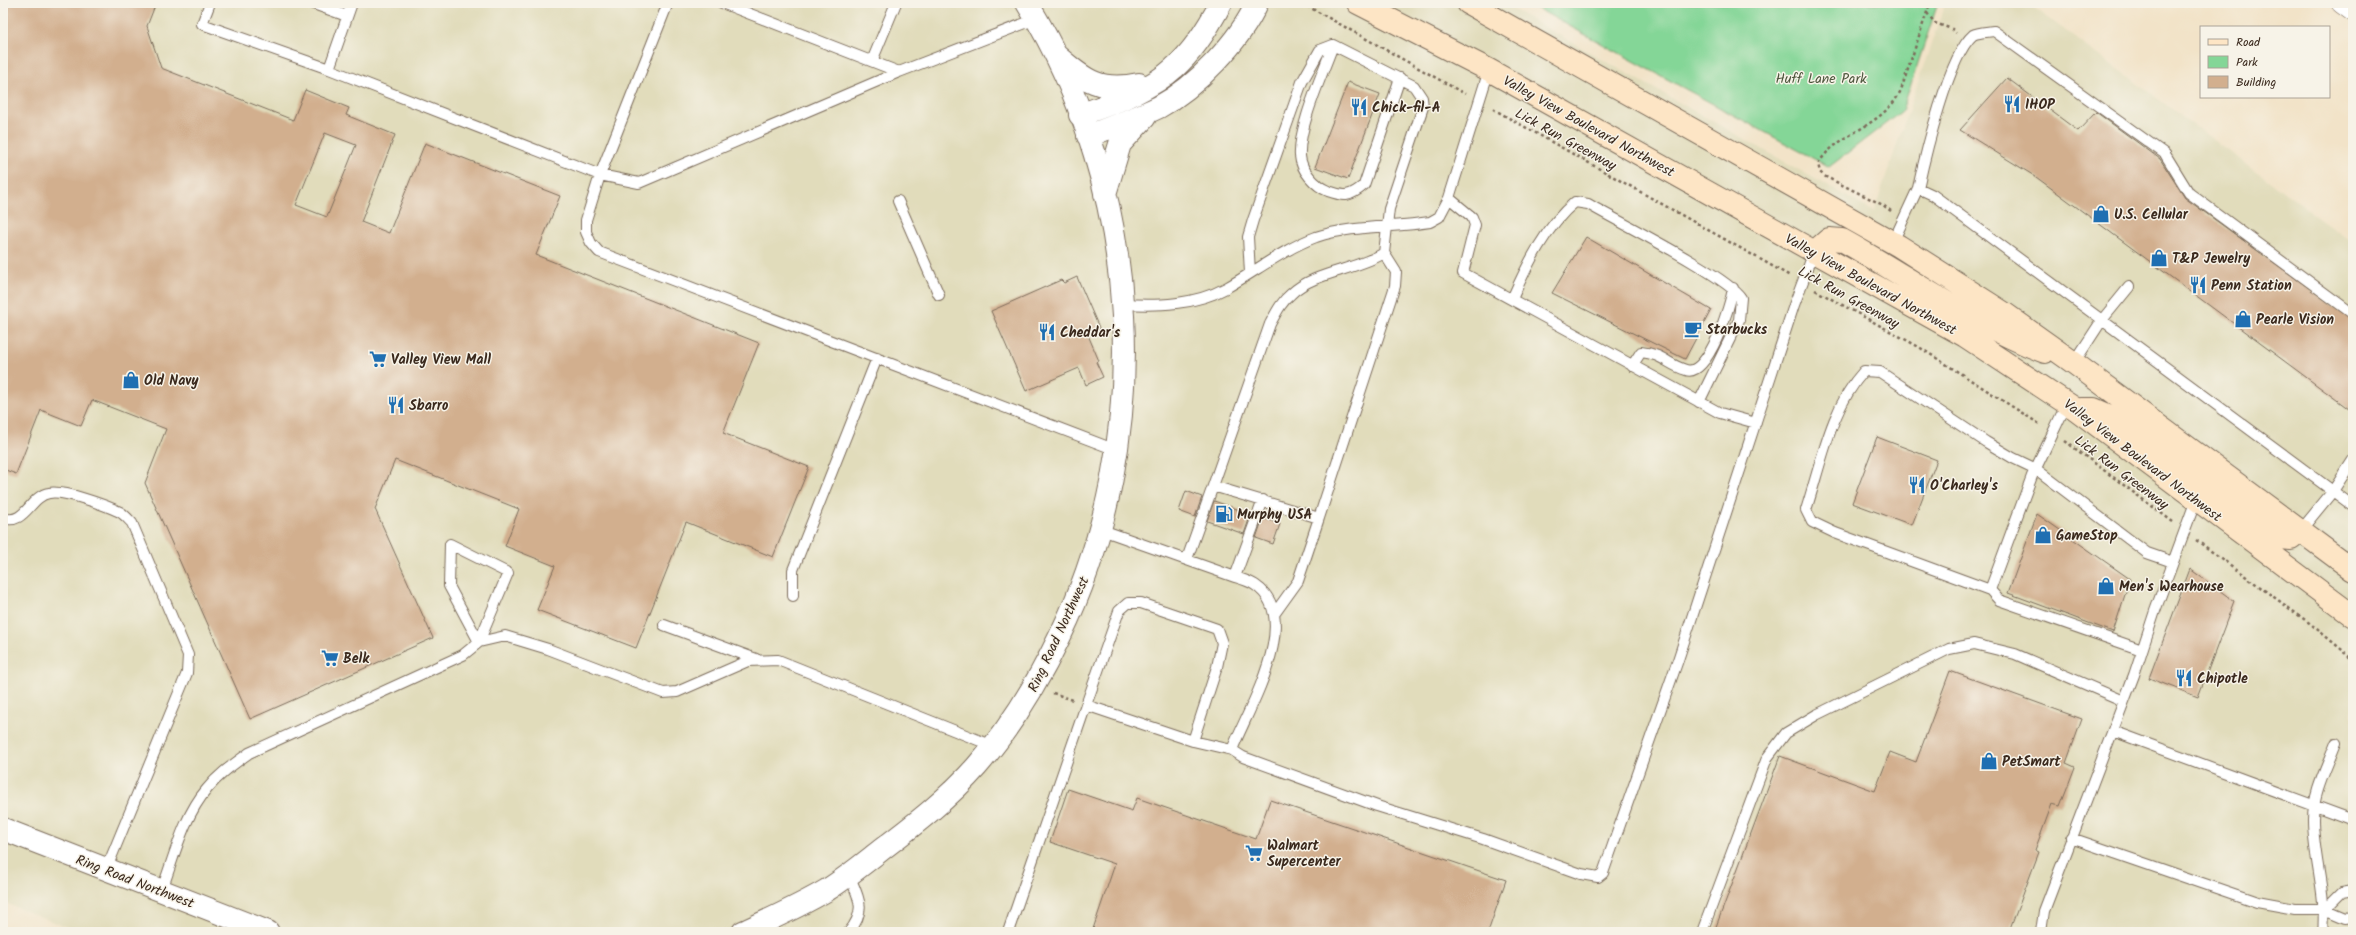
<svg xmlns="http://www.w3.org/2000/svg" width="2356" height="935" font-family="Kalam,sans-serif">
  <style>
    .built { fill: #e1dcbb }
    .green { fill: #84d697; stroke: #60805a }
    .building { fill: #d2af8e; fill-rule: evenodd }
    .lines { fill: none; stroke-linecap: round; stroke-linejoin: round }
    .service-casing { stroke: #7b6b5a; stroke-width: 12 }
    .minor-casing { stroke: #7b6b5a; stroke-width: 22 }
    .tertiary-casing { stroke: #7b6b5a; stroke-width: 24 }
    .secondary-casing { stroke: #7b6b5a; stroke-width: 24 }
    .path { stroke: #7b6b5a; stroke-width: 2.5; stroke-dasharray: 3 3; stroke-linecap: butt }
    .service { stroke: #fff; stroke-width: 10 }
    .minor { stroke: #fff; stroke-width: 21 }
    .tertiary { stroke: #fff; stroke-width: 22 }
    .secondary { stroke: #fde5c5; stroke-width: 22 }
    .labels { text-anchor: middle; stroke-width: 3; stroke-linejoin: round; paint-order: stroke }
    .park-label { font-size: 14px; fill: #4d553c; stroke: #f7f3e8 }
    .poi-label { font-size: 14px; font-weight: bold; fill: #3b2a1e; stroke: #f7f3e8; text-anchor: start }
    .street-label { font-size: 14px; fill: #3b2a1e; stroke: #f7f3e8 }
  </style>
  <rect width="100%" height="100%" fill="#f7f3e8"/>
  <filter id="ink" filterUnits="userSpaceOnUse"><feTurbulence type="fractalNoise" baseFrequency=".025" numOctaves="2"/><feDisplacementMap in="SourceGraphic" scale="8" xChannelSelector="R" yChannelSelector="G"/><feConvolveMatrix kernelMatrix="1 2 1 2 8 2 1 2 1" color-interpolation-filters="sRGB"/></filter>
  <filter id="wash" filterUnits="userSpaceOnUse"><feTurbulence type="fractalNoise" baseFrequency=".012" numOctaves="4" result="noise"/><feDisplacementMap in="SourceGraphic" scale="16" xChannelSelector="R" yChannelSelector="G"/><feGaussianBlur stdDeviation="0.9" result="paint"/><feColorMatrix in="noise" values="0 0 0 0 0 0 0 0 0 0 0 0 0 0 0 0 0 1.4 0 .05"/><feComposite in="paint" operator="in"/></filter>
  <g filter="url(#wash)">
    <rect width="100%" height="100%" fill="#f2e3c8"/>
    <path class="built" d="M3,3H1502L1874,212L1945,3H2028L2353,243V932H79L3,902Z"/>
    <path class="green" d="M1527,3H1938L1902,111L1829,167Z"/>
    <g id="blocks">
      <path class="building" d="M3,3H156L147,26L161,68L293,120L305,90L349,108L346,115L395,135L361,222L389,233L425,143L560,196L536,255L759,343L723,433L809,467L773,557L686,522L636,648L537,610L555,566L505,546L519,509L395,460L375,509L433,638L250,719L145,483L166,429L92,400L81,426L41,410L16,474L3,469ZM325,133L356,145L327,217L296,205Z
        M2007,78L2078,131L2096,112L2160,159L2185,198L2353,320V412L2036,177L1960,130Z
        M1348,82L1380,94L1348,179L1315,167Z
        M1586,237L1711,310L1685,359L1552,293Z
        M1077,277L1100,330L1088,335L1099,361L1096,362L1103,377L1086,385L1079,368L1026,391L991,311L1061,280L1064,283Z
        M1877,437L1937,460L1912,525L1852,503Z
        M1186,491L1202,497L1195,517L1179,511Z
        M1214,501L1251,514L1244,534L1207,521Z
        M2037,514L2130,579L2113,632L2008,593Z
        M1263,518L1280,524L1273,544L1256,538Z
        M2190,569L2234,601L2198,697L2149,678Z
        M1950,671L2082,719L2066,763L2075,767L2060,806L2052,804L2035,850L2039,852L2009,932H1714L1780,756L1875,791L1890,752L1916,762Z
        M1068,789L1132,811L1137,798L1256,839L1270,800L1506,880L1488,932H1092L1115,864L1050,842Z"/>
    </g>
  </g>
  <g filter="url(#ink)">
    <use href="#blocks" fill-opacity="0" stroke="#7b6b5a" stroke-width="1"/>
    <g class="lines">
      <g class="service-casing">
        <path id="service" d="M210,3L202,24L329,69
          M311,3L347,16
          M352,3L329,69L600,175L639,183L899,72L1036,19
          M668,3L600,175L586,220V232L591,243L599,252L1116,450
          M722,3L899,72
          M1333,45C1323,73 1298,127 1300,156C1301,170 1315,186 1328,191C1345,197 1350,197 1364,185L1400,78
          M872,61L896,3
          M1918,188C1925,156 1949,55 1973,35C1978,32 1988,32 1994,31L2165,154L2189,193L2353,314
          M1449,198L1472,217L1475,225L1463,273L1720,413L1756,423
          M898,201L939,295
          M1893,242L1918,188L1933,195L2353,506
          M1250,273L1248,237L1253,220L1302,82L1320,50L1333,45L1414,86L1422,98L1423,107L1389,209L1384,253C1357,270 1313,272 1291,294C1281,302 1276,313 1270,324L1213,486L1319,518L1298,581L1275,613
          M1512,299C1527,265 1546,226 1575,202L1588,204C1615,220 1729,277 1741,298L1739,320L1699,402
          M1123,304C1158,306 1195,305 1226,288C1256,271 1284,249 1316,237C1353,225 1392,228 1430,222L1439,217L1449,198L1489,70
          M2074,363L2102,320L2129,287
          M1632,366L1641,352C1663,354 1668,365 1686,370C1708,378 1731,304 1733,288
          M2067,403C2055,428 2044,452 2032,476L1990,590L1835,533L1812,522L1806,510C1821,464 1831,407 1864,371L1880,372L1986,442L2013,458L2036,469L2147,553L2173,562
          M3,518C25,526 30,496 49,493C64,490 105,505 120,512C125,515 128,519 132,523L188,655L187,673L106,870
          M1319,518L1395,286L1396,272L1384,253
          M1102,530L1235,577C1242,579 1249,581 1255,585C1305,618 1247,710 1232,750L1243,757L1377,806L1483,839L1581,874L1598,877L1603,873L1678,660L1794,305L1814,252
          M2301,530L2333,491L2353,460
          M450,544L508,573L479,642L449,586Z
          M1187,559L1213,486
          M1235,577L1263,500
          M1990,590L1999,600L2142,650
          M793,596V570L877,358
          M664,625L756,659
          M2113,731L2353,820
          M1193,741L1217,667L1222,643L1217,629L1141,603H1128L1119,611L1086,705L1193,741L1232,750
          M2071,838L2257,902L2295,909H2325L2346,918L2353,917
          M849,875C859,898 867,910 849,932
          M161,892C174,858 183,817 207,789C219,774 234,764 249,753L463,655L479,642L505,636L548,649L663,693L677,692L748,661L778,660L993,746
          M2325,909L2342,892L2353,890
          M1008,932L1086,705
          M1702,932L1767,758L1786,733L1816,715L1949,649L1974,644L2015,654L2124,701
          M2041,932L2044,911L2134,675L2155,611L2196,500
          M2323,932C2327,894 2313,857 2313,819C2313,793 2327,767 2336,743"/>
      </g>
      <g class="minor-casing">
        <path id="minor" d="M2342,3L2353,11"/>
      </g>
      <g class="tertiary-casing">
        <path id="tertiary" d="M1057,56C1086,81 1100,92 1139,84
          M1080,115C1112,103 1149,91 1174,68C1194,51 1209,26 1221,3
          M1088,136C1112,127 1136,118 1159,107C1196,87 1240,41 1257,3
          M1105,194L1120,144L1145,117
          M3,829L268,932
          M743,932C771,919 800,906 827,890C846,878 863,864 881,850C914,825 949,798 977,766C1011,727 1038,682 1060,636C1156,437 1143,192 1027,3"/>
      </g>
      <g class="secondary-casing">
        <path id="secondary" d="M1358,3L1489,70L1965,336L2074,408L2353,616
          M1468,3L1899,246L2004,313L2074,363L2353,570
          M1814,252L1829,239L1842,240C1909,277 1973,325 2045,352
          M2081,409H2094L2117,419L2280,538L2291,539L2301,530"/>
      </g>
      <path class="path" d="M1302,3L1465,94
        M1927,13L1935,23L1952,29L1956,33
        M1493,109L1790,276
        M1891,211L1883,205L1824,176L1820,172L1818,164C1837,132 1883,128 1901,90L1930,3
        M1815,290L1919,347L2041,425
        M2065,441L2173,522
        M2196,540L2312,625L2353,659
        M1053,693L1073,700"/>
      <use href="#service" class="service"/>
      <use href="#minor" class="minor"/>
      <use href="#tertiary" class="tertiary"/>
      <use href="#secondary" class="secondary"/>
    </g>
  </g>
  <defs>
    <g id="restaurant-bare" transform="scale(1.38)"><path d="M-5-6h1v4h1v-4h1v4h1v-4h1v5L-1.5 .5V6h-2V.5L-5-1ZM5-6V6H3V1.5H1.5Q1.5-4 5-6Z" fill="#1f6fb2" stroke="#f7f3e8" stroke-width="2.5" paint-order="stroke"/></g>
    <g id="shop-bare" transform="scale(1.38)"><path d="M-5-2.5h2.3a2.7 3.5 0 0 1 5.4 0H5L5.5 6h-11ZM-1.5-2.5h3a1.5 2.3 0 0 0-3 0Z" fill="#1f6fb2" stroke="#f7f3e8" stroke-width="2.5" paint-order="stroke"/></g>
    <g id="cafe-bare" transform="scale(1.38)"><path d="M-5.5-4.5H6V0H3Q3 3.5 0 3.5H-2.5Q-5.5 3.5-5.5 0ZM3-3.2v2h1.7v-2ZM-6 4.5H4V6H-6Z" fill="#1f6fb2" stroke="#f7f3e8" stroke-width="2.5" paint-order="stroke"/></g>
    <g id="supermarket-bare" transform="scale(1.38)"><path d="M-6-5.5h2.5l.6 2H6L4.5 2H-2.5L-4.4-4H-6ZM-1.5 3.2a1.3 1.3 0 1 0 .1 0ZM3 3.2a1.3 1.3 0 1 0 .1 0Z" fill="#1f6fb2" stroke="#f7f3e8" stroke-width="2.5" paint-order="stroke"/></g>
    <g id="fuel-bare" transform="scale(1.38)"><path d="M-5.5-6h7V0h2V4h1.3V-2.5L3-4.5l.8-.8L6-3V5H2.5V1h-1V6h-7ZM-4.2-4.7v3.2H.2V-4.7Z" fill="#1f6fb2" stroke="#f7f3e8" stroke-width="2.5" paint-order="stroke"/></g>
  </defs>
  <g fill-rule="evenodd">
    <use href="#restaurant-bare" x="2012" y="104"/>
    <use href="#restaurant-bare" x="1359" y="107"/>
    <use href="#shop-bare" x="2101" y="214"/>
    <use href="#shop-bare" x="2159" y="258"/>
    <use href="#restaurant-bare" x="2198" y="285"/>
    <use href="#shop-bare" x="2243" y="319"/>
    <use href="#cafe-bare" x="1693" y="329"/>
    <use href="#restaurant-bare" x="1047" y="332"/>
    <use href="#supermarket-bare" x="378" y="359"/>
    <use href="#shop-bare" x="131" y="380"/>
    <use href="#restaurant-bare" x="396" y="405"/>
    <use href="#restaurant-bare" x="1917" y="485"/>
    <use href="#fuel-bare" x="1224" y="514"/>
    <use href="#shop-bare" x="2043" y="535"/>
    <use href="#shop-bare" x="2106" y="586"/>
    <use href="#supermarket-bare" x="330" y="658"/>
    <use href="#restaurant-bare" x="2184" y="678"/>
    <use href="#shop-bare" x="1989" y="761"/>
    <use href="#supermarket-bare" x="1254" y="853"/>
  </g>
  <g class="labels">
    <g class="park-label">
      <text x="1821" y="83">Huff Lane Park</text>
    </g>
    <g class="poi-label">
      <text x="2025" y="109">IHOP</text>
      <text x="1372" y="112">Chick-fil-A</text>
      <text x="2114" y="219">U.S. Cellular</text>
      <text x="2172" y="263">T&amp;P Jewelry</text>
      <text x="2211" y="290">Penn Station</text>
      <text x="2256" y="324">Pearle Vision</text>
      <text x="1706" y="334">Starbucks</text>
      <text x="1060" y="337">Cheddar's</text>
      <text x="391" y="364">Valley View Mall</text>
      <text x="144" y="385">Old Navy</text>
      <text x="409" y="410">Sbarro</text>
      <text x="1930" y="490">O'Charley's</text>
      <text x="1237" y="519">Murphy USA</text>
      <text x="2056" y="540">GameStop</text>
      <text x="2119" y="591">Men's Wearhouse</text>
      <text x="343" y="663">Belk</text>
      <text x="2197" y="683">Chipotle</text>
      <text x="2002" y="766">PetSmart</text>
      <text x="1267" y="850">Walmart<tspan x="1267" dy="16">Supercenter</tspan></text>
    </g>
    <g class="street-label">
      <text transform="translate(1589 126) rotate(29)" y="5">Valley View Boulevard Northwest</text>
      <text transform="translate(1566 139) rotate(29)" y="5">Lick Run Greenway</text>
      <text transform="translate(1871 284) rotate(29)" y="5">Valley View Boulevard Northwest</text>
      <text transform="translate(1849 297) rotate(29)" y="5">Lick Run Greenway</text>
      <text transform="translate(2143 460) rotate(37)" y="5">Valley View Boulevard Northwest</text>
      <text transform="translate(2122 472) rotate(37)" y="5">Lick Run Greenway</text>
      <text transform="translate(1058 634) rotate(-65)" y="5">Ring Road Northwest</text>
      <text transform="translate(135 881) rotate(21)" y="5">Ring Road Northwest</text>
    </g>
  </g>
  <rect width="2356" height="935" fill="none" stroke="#f7f3e8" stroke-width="16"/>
  <rect x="2200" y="26" width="130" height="72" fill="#f7f3e8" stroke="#aca397"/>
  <rect x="2208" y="39" width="20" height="6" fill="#fde5c5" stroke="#aca397"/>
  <text x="2236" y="46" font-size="12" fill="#3b2a1e">Road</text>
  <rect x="2208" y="56" width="20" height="12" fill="#84d697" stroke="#aca397"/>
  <text x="2236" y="66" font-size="12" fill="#3b2a1e">Park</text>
  <rect x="2208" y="76" width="20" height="12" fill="#d2af8e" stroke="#aca397"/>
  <text x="2236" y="86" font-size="12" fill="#3b2a1e">Building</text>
</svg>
